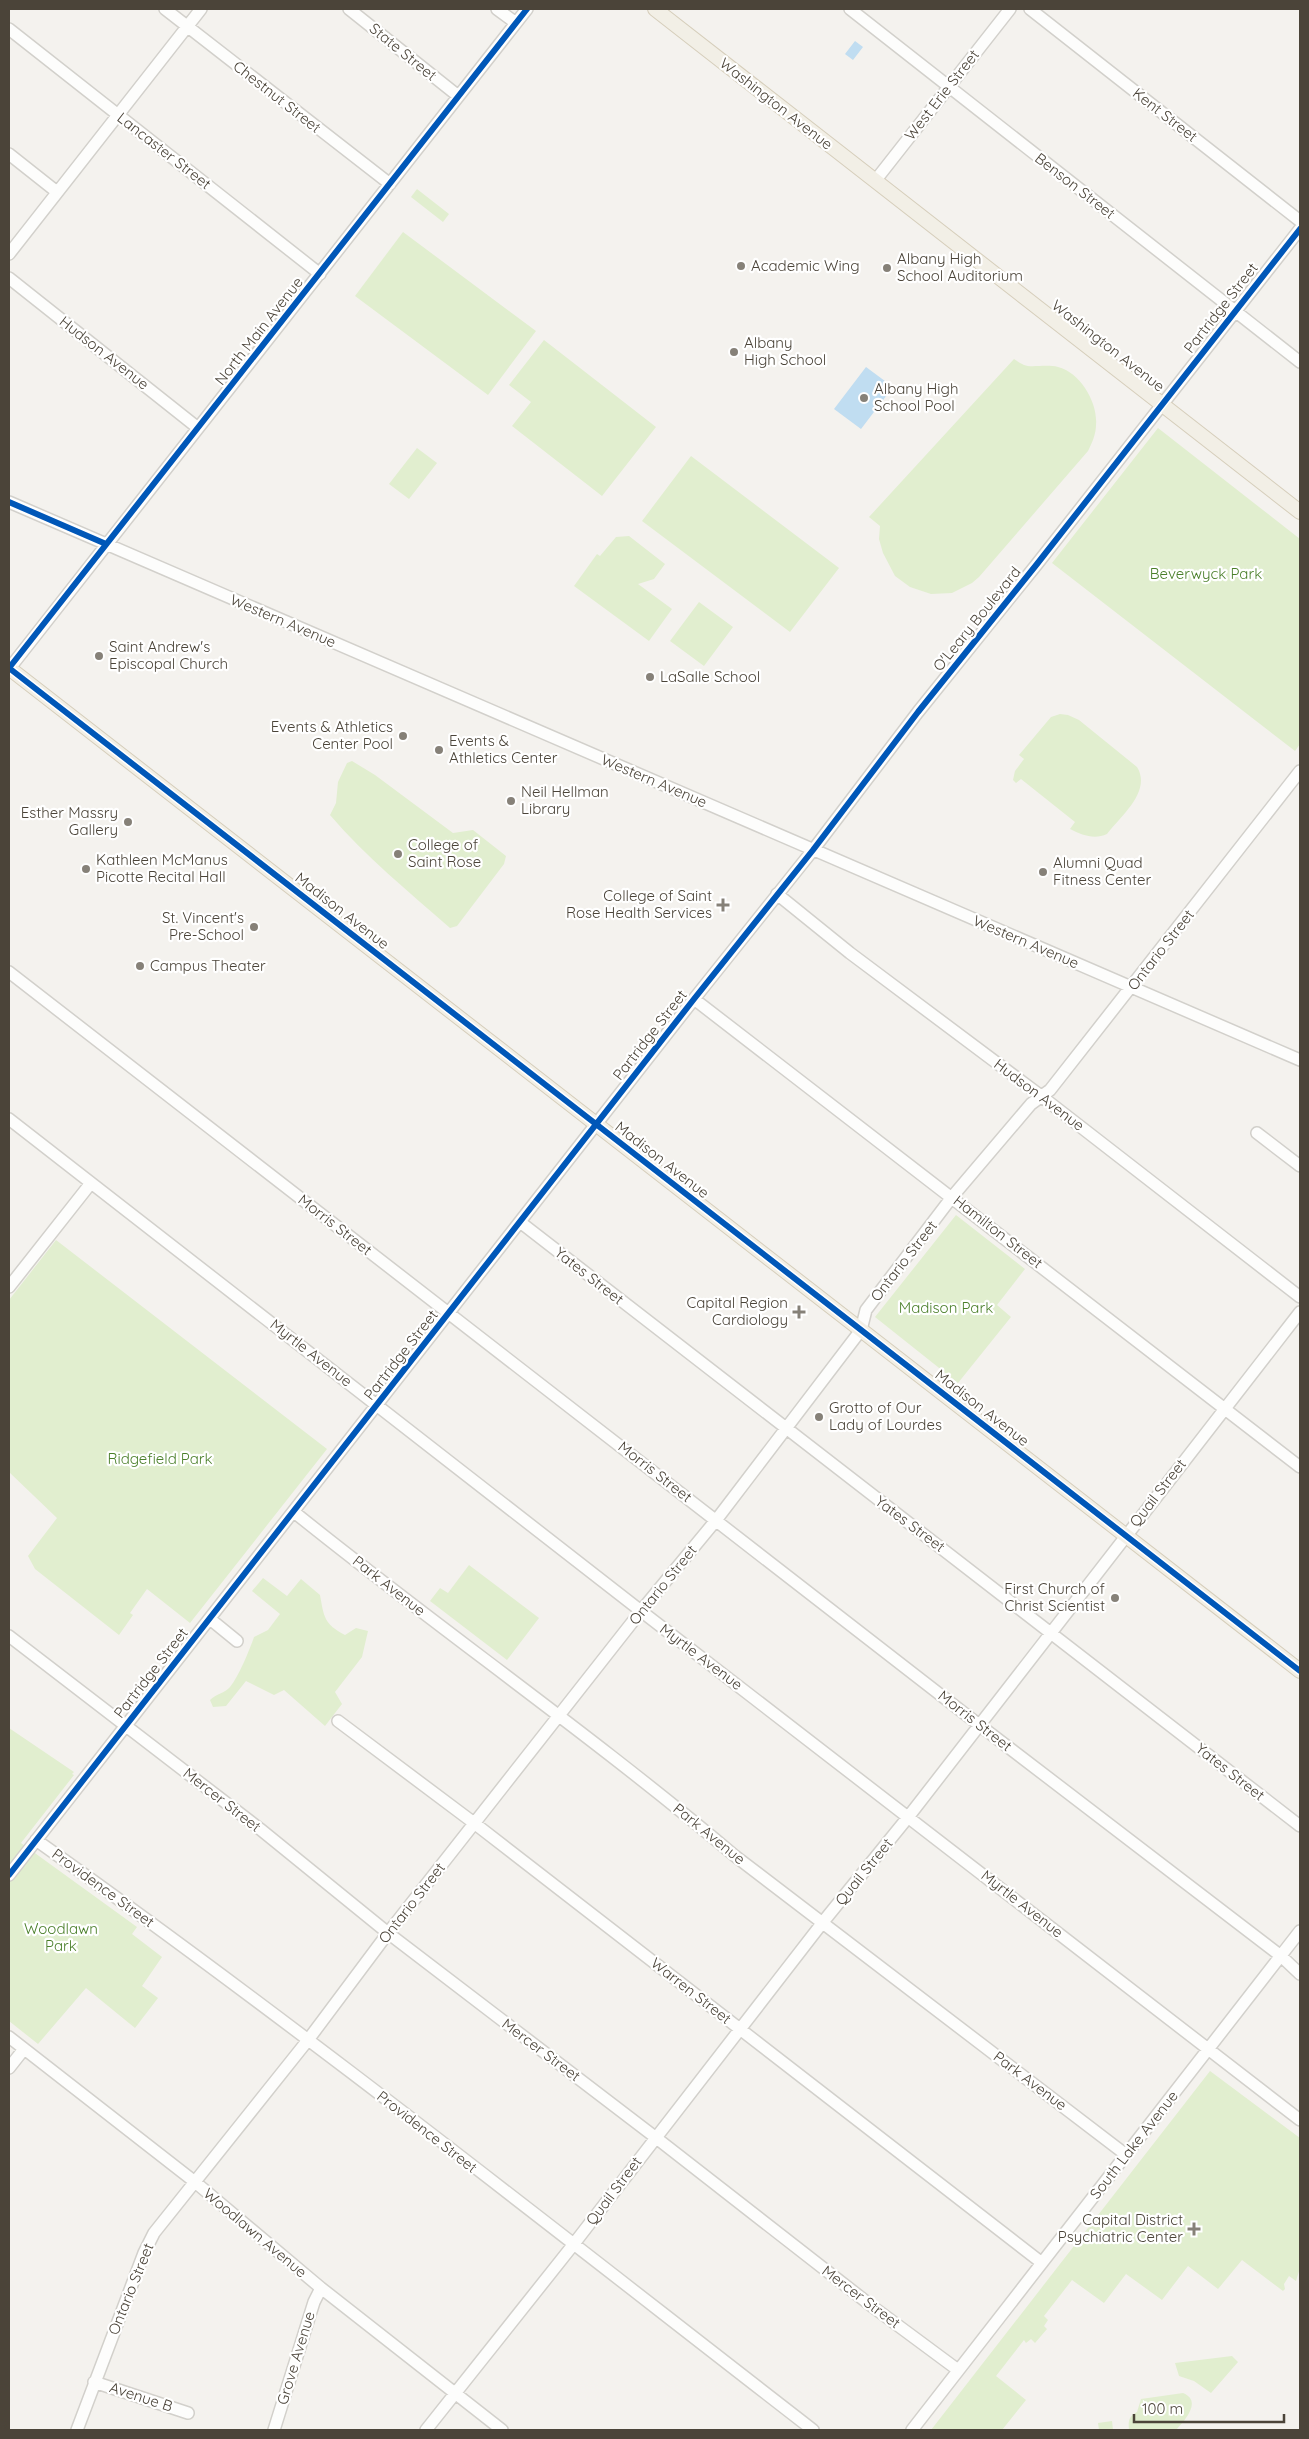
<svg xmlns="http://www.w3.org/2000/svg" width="1309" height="2439" font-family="Quicksand,sans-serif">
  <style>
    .green { fill: #e1eecf }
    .water { fill: #c0ddf1 }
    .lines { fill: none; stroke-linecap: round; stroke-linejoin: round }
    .minor-casing { stroke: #d2d0cb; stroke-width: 14 }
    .major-casing { stroke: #d6cebb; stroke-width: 16 }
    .minor { stroke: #fdfdfc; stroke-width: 11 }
    .major { stroke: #f2efe6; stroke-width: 14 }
    .cycleway-casing { stroke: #fff; stroke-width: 9 }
    .cycleway { stroke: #0057b8; stroke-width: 6 }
    .poi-dot { fill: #868178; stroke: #fff; stroke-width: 2 }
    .labels { text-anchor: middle; stroke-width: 4.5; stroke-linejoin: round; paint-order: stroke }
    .street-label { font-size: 15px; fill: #4b4439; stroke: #fff }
    .poi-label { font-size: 15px; fill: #4b4439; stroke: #fff; text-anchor: start }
    .park-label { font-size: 15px; fill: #4a7f2a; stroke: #fff }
  </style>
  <rect width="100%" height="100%" fill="#f4f2ee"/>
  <path class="green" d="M417,189L449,214L443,222L411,197Z
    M403,232L536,331L488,395L355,296Z
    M544,340L656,427L602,496L512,426L531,402L509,385Z
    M1014,359C1017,361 1021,364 1024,365C1031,368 1047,364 1058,367C1081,373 1098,403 1096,425C1096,434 1092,443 1088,451L979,577L972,583L952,593L931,594L910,587L895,576L883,553L879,539L880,526L869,517Z
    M1158,428L1300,539V744L1295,751L1052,563Z
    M417,448L437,463L409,499L389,484Z
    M691,456L839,568L790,632L642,521Z
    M629,536L665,564L654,579L638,584L672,609L649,641L574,586L597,554L600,556L616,537Z
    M699,602L733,627L704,666L670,641Z
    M1060,714L1068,715L1079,720L1137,767C1152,791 1121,816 1107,834C1094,840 1082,835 1070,829L1075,822L1021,779L1016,783L1013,780L1015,771L1024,759L1019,755L1051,717Z
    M352,761L375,775L453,833L473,830L506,856L504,864L457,926L450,928C408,891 366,857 330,815L336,803L338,782L347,763Z
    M956,1215L1025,1269L997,1305L1011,1317L958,1383L875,1317Z
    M56,1240L327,1449L190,1623L147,1589L130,1613L133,1615L119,1635L35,1569L28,1556L57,1518L9,1472V1300Z
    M469,1565L539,1618L507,1660L430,1601L440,1588L448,1593Z
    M263,1578L287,1596L301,1579L320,1595C324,1617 324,1624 345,1635L356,1628L368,1631L362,1657L335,1692L342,1704L325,1726L284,1690L274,1695L246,1681L226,1706L213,1707L210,1700C216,1694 225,1693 230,1687C238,1678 250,1649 254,1637L268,1630L280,1614L252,1591Z
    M9,1728L74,1772L72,1774L74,1775L21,1843L137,1927L132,1934L162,1957L142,1986L158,1998L135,2028L86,1988L38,2044L9,2021Z
    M1210,2071L1300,2138V2268L1296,2281L1289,2276L1284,2284L1285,2289L1283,2291L1242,2260L1218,2289L1188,2266L1162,2300L1126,2274L1104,2303L1072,2280L1044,2316L1048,2320L1044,2326L1047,2329L1035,2343L1031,2339L1026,2343L1024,2340L996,2376L1026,2400L1002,2430H931Z
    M1232,2356L1238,2362L1211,2393L1194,2381L1179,2376L1175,2363Z
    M1183,2393C1203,2401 1184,2421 1176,2430H1129C1128,2421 1129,2416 1137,2412L1141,2399Z
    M1112,2421L1113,2430H1099L1098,2423Z"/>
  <path class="water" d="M855,41L863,47L853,60L845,54Z
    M866,367L893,387L861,429L834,409Z"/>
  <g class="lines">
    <g class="minor-casing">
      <path id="minor" d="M165,9L390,184
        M349,9L457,95
        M497,9L516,23
        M850,9L1300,362
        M1030,9L1300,221
        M9,29L320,274
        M9,154L57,192
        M875,181L1010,9
        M9,254L201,9
        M9,278L198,428
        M9,502L1300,1060
        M9,669L527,9
        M777,894L850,953L1041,1096L1300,1297
        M9,972L978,1724L1281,1956L1300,1974
        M694,999L1300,1467
        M9,1119L641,1611L1300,2120
        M1257,1133L1300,1166
        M520,1222L1300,1826
        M9,1287L91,1183
        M294,1512C439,1629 593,1736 735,1856L1125,2154
        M210,1619L237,1641
        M9,1636L260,1829L388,1933L655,2137L873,2307L958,2370
        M338,1721L474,1823L1042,2263
        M36,1840C301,2028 556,2231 813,2430
        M9,1875L694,999L813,850L918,712L1037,564L1300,229
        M9,2037L195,2182L321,2288L502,2430
        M9,2068L24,2049
        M94,2382L188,2413
        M77,2430L144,2253L154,2233L308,2040L388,1933L641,1611L717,1519L861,1330L866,1310L952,1197L1031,1104L1050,1090L1300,771
        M274,2430L314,2302L321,2288
        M426,2430L573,2245L823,1922L909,1816L1300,1312
        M912,2430L1300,1931"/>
    </g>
    <g class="major-casing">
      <path id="major" d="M655,9L1300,512
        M9,668L1300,1671"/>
    </g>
    <use href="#minor" class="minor"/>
    <use href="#major" class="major"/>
    <g class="cycleway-casing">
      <path id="cycleway" d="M9,502L106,544
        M9,668L1300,1671
        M9,668L527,9
        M9,1875L694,999L813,850L918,712L1037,564L1300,229"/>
    </g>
    <use href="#cycleway" class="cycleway"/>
  </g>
  <g class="poi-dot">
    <circle cx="741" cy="266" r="5"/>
    <circle cx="887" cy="268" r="5"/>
    <circle cx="734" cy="352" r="5"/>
    <circle cx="864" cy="398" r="5"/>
    <circle cx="99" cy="656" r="5"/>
    <circle cx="650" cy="677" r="5"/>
    <circle cx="403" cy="736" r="5"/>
    <circle cx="439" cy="750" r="5"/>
    <circle cx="511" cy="801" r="5"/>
    <circle cx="128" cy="822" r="5"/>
    <circle cx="398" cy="854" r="5"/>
    <circle cx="86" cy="869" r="5"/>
    <circle cx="1043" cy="872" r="5"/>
    <path d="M720.5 897.5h5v5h5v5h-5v5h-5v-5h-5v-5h5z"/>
    <circle cx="254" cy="927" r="5"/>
    <circle cx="140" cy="966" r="5"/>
    <path d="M796.5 1304.5h5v5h5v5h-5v5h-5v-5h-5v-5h5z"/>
    <circle cx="819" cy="1417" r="5"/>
    <circle cx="1115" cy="1598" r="5"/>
    <path d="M1191.5 2221.5h5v5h5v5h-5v5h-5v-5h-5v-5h5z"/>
  </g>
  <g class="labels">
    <g class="street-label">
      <text transform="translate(403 52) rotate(39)" y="5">State Street</text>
      <text transform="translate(942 95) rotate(-52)" y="5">West Erie Street</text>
      <text transform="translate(277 97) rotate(38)" y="5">Chestnut Street</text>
      <text transform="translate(776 104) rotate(38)" y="5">Washington Avenue</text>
      <text transform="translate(1165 115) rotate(38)" y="5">Kent Street</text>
      <text transform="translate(164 151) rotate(38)" y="5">Lancaster Street</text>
      <text transform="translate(1075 186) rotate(38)" y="5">Benson Street</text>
      <text transform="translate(1221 308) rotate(-52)" y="5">Partridge Street</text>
      <text transform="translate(259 331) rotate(-52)" y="5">North Main Avenue</text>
      <text transform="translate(1108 346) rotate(38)" y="5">Washington Avenue</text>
      <text transform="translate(104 353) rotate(38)" y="5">Hudson Avenue</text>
      <text transform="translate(977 619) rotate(-51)" y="5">O'Leary Boulevard</text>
      <text transform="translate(283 621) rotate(23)" y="5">Western Avenue</text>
      <text transform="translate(654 781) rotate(23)" y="5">Western Avenue</text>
      <text transform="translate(342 911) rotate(38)" y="5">Madison Avenue</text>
      <text transform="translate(1026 942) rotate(23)" y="5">Western Avenue</text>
      <text transform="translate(1161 950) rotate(-52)" y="5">Ontario Street</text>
      <text transform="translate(650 1035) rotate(-52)" y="5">Partridge Street</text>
      <text transform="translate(1039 1095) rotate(37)" y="5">Hudson Avenue</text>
      <text transform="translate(662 1160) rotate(38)" y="5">Madison Avenue</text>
      <text transform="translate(335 1225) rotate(38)" y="5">Morris Street</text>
      <text transform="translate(998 1232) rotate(38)" y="5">Hamilton Street</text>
      <text transform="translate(904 1261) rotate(-52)" y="5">Ontario Street</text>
      <text transform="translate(589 1276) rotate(38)" y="5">Yates Street</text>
      <text transform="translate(311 1353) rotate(38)" y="5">Myrtle Avenue</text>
      <text transform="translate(401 1355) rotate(-52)" y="5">Partridge Street</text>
      <text transform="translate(982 1408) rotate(38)" y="5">Madison Avenue</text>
      <text transform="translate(655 1472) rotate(38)" y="5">Morris Street</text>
      <text transform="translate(1158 1493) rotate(-52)" y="5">Quail Street</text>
      <text transform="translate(910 1524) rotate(37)" y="5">Yates Street</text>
      <text transform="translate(663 1585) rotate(-51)" y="5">Ontario Street</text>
      <text transform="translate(389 1586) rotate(38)" y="5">Park Avenue</text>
      <text transform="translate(701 1657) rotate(37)" y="5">Myrtle Avenue</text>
      <text transform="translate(151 1673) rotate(-52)" y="5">Partridge Street</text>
      <text transform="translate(975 1721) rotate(38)" y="5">Morris Street</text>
      <text transform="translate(1230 1772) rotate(38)" y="5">Yates Street</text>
      <text transform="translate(222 1800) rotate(38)" y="5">Mercer Street</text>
      <text transform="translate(709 1834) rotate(39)" y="5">Park Avenue</text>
      <text transform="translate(864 1872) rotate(-51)" y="5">Quail Street</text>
      <text transform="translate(103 1888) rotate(36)" y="5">Providence Street</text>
      <text transform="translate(412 1903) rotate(-52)" y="5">Ontario Street</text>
      <text transform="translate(1022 1904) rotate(38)" y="5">Myrtle Avenue</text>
      <text transform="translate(691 1991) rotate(38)" y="5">Warren Street</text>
      <text transform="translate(541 2050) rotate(37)" y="5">Mercer Street</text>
      <text transform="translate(1030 2081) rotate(37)" y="5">Park Avenue</text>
      <text transform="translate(427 2132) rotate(38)" y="5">Providence Street</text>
      <text transform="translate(1134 2145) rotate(-52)" y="5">South Lake Avenue</text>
      <text transform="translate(614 2191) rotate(-53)" y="5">Quail Street</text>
      <text transform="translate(255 2233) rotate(40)" y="5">Woodlawn Avenue</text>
      <text transform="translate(131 2289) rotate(-68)" y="5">Ontario Street</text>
      <text transform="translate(861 2297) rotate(37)" y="5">Mercer Street</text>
      <text transform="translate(296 2358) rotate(-73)" y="5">Grove Avenue</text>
      <text transform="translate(141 2397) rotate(18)" y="5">Avenue B</text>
    </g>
    <g class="poi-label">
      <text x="897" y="264">Albany High<tspan x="897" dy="17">School Auditorium</tspan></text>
      <text x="751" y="271">Academic Wing</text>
      <text x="744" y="348">Albany<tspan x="744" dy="17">High School</tspan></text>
      <text x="874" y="394">Albany High<tspan x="874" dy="17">School Pool</tspan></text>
      <text x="109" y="652">Saint Andrew's<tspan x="109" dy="17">Episcopal Church</tspan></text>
      <text x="660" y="682">LaSalle School</text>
      <text x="393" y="732" text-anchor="end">Events &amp; Athletics<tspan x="393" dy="17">Center Pool</tspan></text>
      <text x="449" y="746">Events &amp;<tspan x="449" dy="17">Athletics Center</tspan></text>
      <text x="521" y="797">Neil Hellman<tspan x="521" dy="17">Library</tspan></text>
      <text x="118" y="818" text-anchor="end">Esther Massry<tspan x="118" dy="17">Gallery</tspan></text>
      <text x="408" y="850">College of<tspan x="408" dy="17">Saint Rose</tspan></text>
      <text x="96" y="865">Kathleen McManus<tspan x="96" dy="17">Picotte Recital Hall</tspan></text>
      <text x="1053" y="868">Alumni Quad<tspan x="1053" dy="17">Fitness Center</tspan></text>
      <text x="712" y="901" text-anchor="end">College of Saint<tspan x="712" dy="17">Rose Health Services</tspan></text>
      <text x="244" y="923" text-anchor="end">St. Vincent's<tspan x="244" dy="17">Pre-School</tspan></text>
      <text x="150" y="971">Campus Theater</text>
      <text x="788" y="1308" text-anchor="end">Capital Region<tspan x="788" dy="17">Cardiology</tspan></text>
      <text x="829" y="1413">Grotto of Our<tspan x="829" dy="17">Lady of Lourdes</tspan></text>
      <text x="1105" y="1594" text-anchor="end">First Church of<tspan x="1105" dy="17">Christ Scientist</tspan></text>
      <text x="1183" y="2225" text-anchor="end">Capital District<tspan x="1183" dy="17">Psychiatric Center</tspan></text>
    </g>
    <g class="park-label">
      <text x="1206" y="579">Beverwyck Park</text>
      <text x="946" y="1313">Madison Park</text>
      <text x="160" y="1464">Ridgefield Park</text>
      <text x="61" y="1934">Woodlawn<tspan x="61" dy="17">Park</tspan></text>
    </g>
  </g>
  <rect width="1309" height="2439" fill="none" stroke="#4b4439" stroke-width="20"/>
  <path d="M1134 2414v8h150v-8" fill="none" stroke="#4b4439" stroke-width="2.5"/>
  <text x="1142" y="2414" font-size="15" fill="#4b4439" stroke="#ffffff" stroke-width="4" paint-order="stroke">100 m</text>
</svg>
